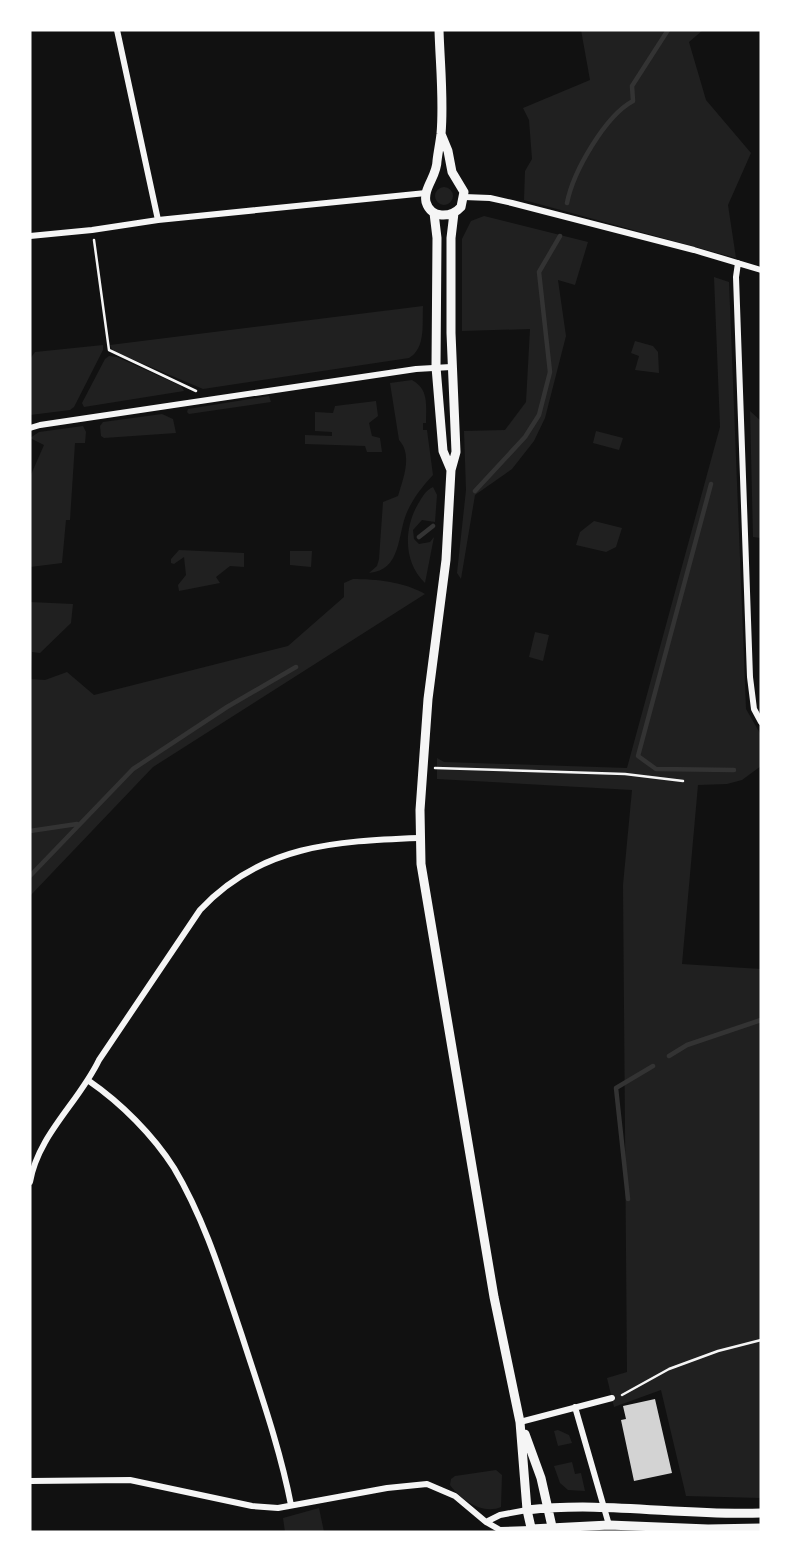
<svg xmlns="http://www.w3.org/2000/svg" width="791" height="1562" font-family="Commissioner,sans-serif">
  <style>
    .green { fill: #202020 }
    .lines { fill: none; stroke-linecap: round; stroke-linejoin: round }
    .stream { stroke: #333; stroke-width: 4.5 }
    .building { fill: #d3d3d3 }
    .path { stroke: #f5f5f5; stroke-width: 2.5 }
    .minor { stroke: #f5f5f5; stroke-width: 6 }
    .secondary { stroke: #f5f5f5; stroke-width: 9 }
  </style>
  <rect width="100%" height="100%" fill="#111"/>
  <path class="green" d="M581,30H703L689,42L706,100L751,153L728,205L736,258L524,200L525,171L532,159L529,120L523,108L590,80Z
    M435 196a9 9 0 1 1 18 0a9 9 0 1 1-18 0Z
    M484,216L588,242L575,285L558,280L566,336L545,418L534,441L512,469L475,495L461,579L457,573L466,490L464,431L505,430L526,402L530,329L462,331V239L471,221Z
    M714,277L729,282L746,709L761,735V766L742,780L727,784L698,785L682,964L761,969V1498L686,1496L661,1390L614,1407L607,1378L627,1372L623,885L632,790L437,779V758L444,762L627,768L720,427Z
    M423,306C422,324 426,348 409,358L203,389L113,351L110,345Z
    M635,341L653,346L658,352L659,373L635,370L639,356L631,353Z
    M103,345V350L74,407L70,410L30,415V359L35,352Z
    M109,356L117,357L181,386L184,391L84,407L82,403L105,359Z
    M412,380C429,389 426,405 426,423H423V430H427L433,475C422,487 414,497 407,512C397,535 402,570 369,573L377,566L379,559L383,502L398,496C403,479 413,455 399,440L390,383Z
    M269,396L271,402L189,414L187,412L188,409Z
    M376,401L378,416L369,423L372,436L380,438L382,452H367L365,446L305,444V435L332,436V432L315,431V412L333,413L335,406Z
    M750,411L761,421V538L753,537Z
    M162,414L173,419L176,433L104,438L101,436L100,426L103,422Z
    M83,426L86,432L85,443H75L70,520H66L62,563L30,567V477L44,445L30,438L39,432Z
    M596,431L623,438L619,450L593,443Z
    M433,487L437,495L435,522L422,520L413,530L414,539L419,544L430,542L434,537L425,583C403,562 404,528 418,504C423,496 425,491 433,487Z
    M594,521L622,528L616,547L606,552L576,545L580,532Z
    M179,550L244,553V567L230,566L216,577L220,583L179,591L178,585L186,575L184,557L174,564L171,563V559Z
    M290,551H312L311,567L290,565Z
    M353,579C376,579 405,582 425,594L153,767L30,896V679L45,680L67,672L94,695L288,646L344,597V583Z
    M30,602L73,604L71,623L40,653L32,652L31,668Z
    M535,632L549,635L543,661L529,657Z
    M558,1430L569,1435L572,1443L558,1446L554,1431Z
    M572,1462L575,1474L581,1473L585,1491L568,1490L560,1483L554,1466Z
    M496,1470L502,1475L501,1507C483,1515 461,1500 450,1485L451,1479L455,1476Z
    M319,1508L324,1532H285L283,1518Z"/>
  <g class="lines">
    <path class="stream" d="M567,203C573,172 605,116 633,101L632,86L668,30
      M711,484L638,756L656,769L734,770
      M475,491L525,437L539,415L550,372L539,272L560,236
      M419,537L433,526
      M30,831L77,824
      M30,876L133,769L227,707L296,667
      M669,1056L687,1045L761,1020
      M628,1199L616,1088L653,1066"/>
  </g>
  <path class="building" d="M655,1399L672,1473L634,1481L621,1420L626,1419L623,1406Z"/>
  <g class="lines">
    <path class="path" d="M94,240L109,350L196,391
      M435,768L625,774L683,781
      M622,1395L669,1369L718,1351L761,1340"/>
    <path class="minor" d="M117,30L158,220
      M464,197L490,198L512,203L694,250L761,270
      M30,236L92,230L158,220L426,193
      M738,263L736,277L750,677L754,709L761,722
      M30,428L40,425L416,369L451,367
      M89,1081C121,1103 153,1135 174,1168C205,1220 223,1280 242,1336C260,1392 280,1448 291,1505
      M30,1182C38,1135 79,1102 99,1060L200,910C260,845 336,841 419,838
      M575,1407L609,1525
      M520,1422L612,1398
      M30,1481L130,1480L252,1506L278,1508L387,1488L427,1484L455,1496L486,1522L500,1530L531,1529
      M486,1522L500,1515L527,1510"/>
    <path class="secondary" d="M439,30C440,64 444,100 441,134C440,143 438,152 437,161C437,176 423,188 426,202C431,219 451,218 461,207L464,192L452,172L448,151L441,134
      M434,213L437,238L436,367L443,451L451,470
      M454,213L451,238V333L456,452L451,470L446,560L428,699L420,810L421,864L494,1297L520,1422L527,1510L532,1532
      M525,1434L541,1478L553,1531
      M527,1510C605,1501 683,1516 761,1513
      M531,1529L609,1525L708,1529L761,1528"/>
  </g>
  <rect width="791" height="1562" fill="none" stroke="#ffffff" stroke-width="63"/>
</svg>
